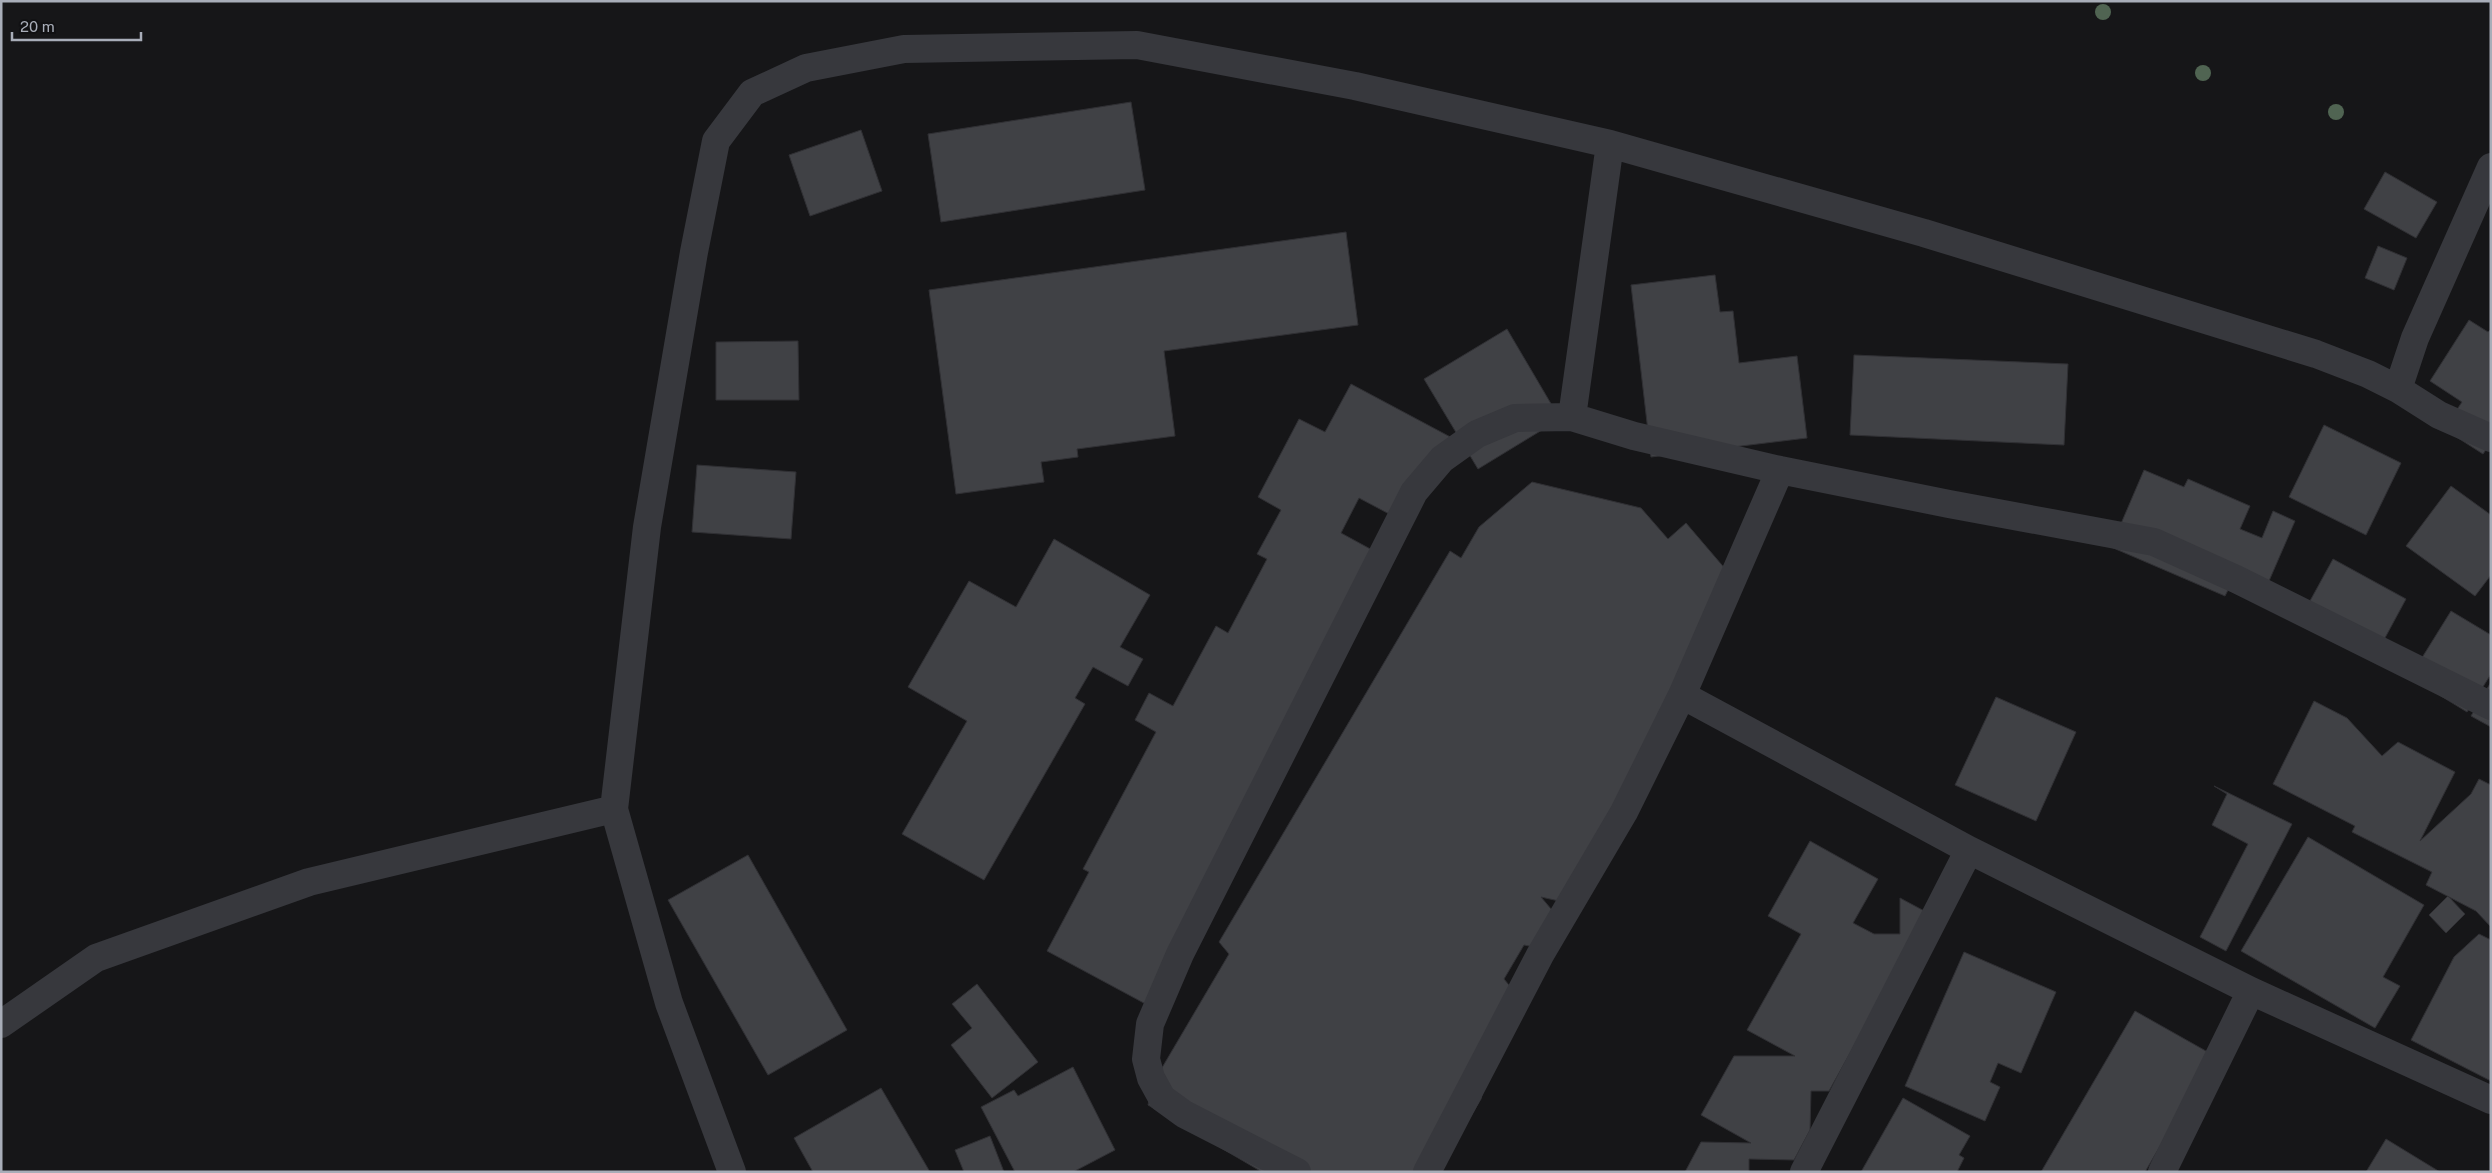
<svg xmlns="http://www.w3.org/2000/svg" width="2492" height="1173" font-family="'Public Sans',sans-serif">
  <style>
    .building { fill: #404145; stroke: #303034 }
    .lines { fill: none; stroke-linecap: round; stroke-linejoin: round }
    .minor { stroke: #37383d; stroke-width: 28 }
    .tree { fill: #506452 }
  </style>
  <rect width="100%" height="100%" fill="#161618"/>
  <path class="building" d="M1131,102L1145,190L941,222L928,134Z
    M861,130L882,191L810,216L789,155Z
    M2385,172L2437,202L2416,238L2364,209Z
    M1346,232L1358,325L1164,351L1175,436L1077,449L1078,457L1041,462L1044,482L956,494L929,290Z
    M2378,246L2407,258L2394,290L2365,278Z
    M1715,275L1720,312L1733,311L1739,363L1797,356L1807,438L1651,457L1631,285Z
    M2469,320L2488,332L2491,329V442L2483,454L2444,429L2462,402L2430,381Z
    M1507,329L1560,419L1478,469L1424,379Z
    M798,341L799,400H716V342Z
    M1854,355L2068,364L2064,445L1850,435Z
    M1351,384L1456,440L1410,525L1359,498L1341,533L1385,557L1155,1009L1047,951L1089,872L1083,869L1156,732L1135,720L1149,693L1173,706L1216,626L1228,633L1267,559L1257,554L1281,510L1258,497L1299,419L1325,432Z
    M2324,425L2401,463L2366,535L2289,497Z
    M697,465L796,472L791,539L692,532Z
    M2144,470L2184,487L2188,479L2250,506L2240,529L2262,538L2273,511L2295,521L2259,604L2228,590L2225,596L2111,547Z
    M1532,482L1641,508L1668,539L1686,523L1739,585L1577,905L1541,897L1567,928L1554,951L1524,945L1504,979L1518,996L1495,1037L1481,1099L1438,1172H1262L1148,1105L1153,1083L1229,954L1219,942L1450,551L1461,558L1479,527Z
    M2451,486L2491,515V575L2475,596L2406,546Z
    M1054,539L1150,595L1120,647L1143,659L1128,686L1093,667L1075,698L1085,704L984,880L902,834L967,721L908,687L969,581L1016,607Z
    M2333,559L2406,599L2373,660L2299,621Z
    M2451,611L2491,635V674L2467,712L2410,677Z
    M2491,682V727L2471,716Z
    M1996,697L2076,732L2036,821L1955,785Z
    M2314,701L2347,718L2382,756L2398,742L2455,772L2420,841L2471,794L2479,779L2491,785V927L2476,911L2426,885L2432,872L2352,832L2355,826L2273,784Z
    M2214,786L2292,824L2226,951L2200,937L2248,844L2212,825L2227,794Z
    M2308,837L2424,905L2383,977L2400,986L2375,1028L2241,951Z
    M1810,841L1878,879L1853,923L1874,934H1900V898L1928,913L1829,1091H1811L1810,1130L1794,1160L1749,1159V1172H1685L1701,1142L1751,1143L1701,1115L1734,1056H1795L1747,1030L1801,934L1768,916Z
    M748,855L847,1030L768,1075L668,900Z
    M2448,896L2465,914L2446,933L2429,915Z
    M2479,934L2491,940V1081L2411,1040L2454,957Z
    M1964,952L2056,992L2021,1073L1998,1063L1990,1082L2000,1087L1985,1121L1905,1086Z
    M977,984L1038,1062L992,1098L951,1045L972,1028L952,1004Z
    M2135,1011L2213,1055L2145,1172H2041Z
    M1073,1067L1115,1150L1073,1172H1015L981,1107L1014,1090L1018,1096Z
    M881,1088L930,1172H813L794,1138Z
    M1903,1098L1970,1136L1959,1155L1964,1158L1957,1172H1861Z
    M990,1136L1004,1172H964L955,1150Z
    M2386,1139L2440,1172H2366Z"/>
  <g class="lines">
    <path class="minor" d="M2398,389L2439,415L2491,438
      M1572,417L1610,144
      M1682,695L1969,850L2251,991L2491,1100
      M1,1024L96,958L309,882L614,809
      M732,1172L669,1003L614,809L647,527L694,252L716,141L752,93L806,68L904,49L1137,45L1355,86L1610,144L1924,233L2316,354L2368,374L2398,389L2415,338L2491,167
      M1297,1172L1184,1114L1162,1098L1151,1078L1146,1059L1150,1024L1180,954L1414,492L1442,459L1477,434L1515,418L1572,417L1634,436L1780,470L1949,504L2154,542L2236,579L2491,706
      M1427,1172L1540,955L1624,812L1682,695L1780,470
      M1804,1172L1969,850
      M2162,1172L2251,991"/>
  </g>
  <g class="tree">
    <circle cx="2103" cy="12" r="8"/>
    <circle cx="2203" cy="73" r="8"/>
    <circle cx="2336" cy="112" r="8"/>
  </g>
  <rect width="2492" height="1173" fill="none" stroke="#a8adb8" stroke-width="5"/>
  <path d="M12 32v8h129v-8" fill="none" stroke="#a8adb8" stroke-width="2.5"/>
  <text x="20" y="32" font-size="15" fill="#a8adb8" stroke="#111113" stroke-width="4" paint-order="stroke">20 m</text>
</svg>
